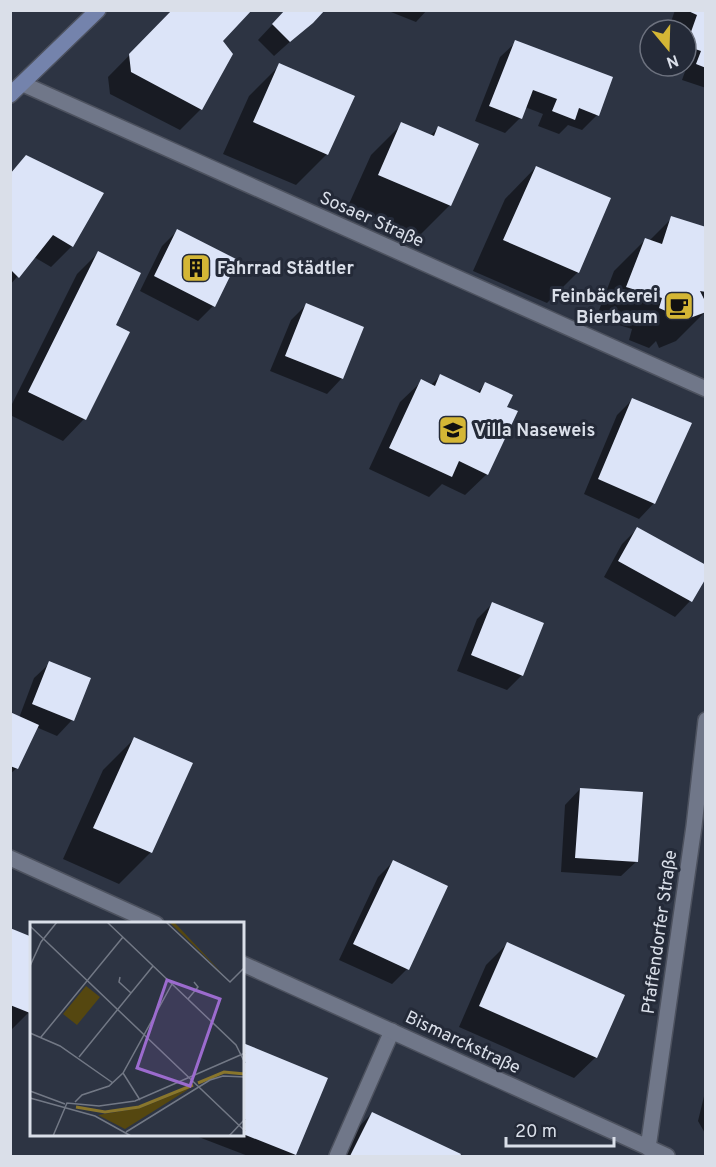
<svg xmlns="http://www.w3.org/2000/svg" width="716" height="1167" font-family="Overpass,sans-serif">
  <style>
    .shadow { fill: #0007 }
    .building { fill: #dce4f8 }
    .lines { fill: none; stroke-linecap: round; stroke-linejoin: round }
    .lane-casing { stroke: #4d525f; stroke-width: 18 }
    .street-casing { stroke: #4d525f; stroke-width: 18 }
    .secondary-casing { stroke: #4d525f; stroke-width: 18 }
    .lane { stroke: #707789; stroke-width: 15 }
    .street { stroke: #707789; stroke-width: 15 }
    .secondary { stroke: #7483ac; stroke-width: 15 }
    .labels { text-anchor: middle; stroke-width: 6; stroke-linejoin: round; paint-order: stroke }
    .street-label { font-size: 18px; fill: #dadfe9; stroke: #242a38 }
    .poi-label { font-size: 18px; font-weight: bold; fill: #dadfe9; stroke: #242a38; text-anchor: start }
    .inset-river { fill: none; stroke: #89762c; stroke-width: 3 }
    .inset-road { fill: none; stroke: #727885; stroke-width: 1.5 }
    .view { fill: #9c6bce; fill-opacity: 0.15; stroke: #9c6bce; stroke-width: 3 }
    .inset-edge { fill: none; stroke: #dadfe9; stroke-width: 3 }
  </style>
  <rect width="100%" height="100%" fill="#2d3443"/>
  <path class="shadow" d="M174,10L221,41L201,109L180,130L110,94L108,77Z
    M286,10L312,22L274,56L258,40Z
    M386,10H427L416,22Z
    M675,10H706V88L682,80L687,66L686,30L670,25Z
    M516,42L597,115L582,130L568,125L559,134L538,126L543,114L525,107L520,118L505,133L475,121L500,57Z
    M280,65L327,154L296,185L223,154L249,96Z
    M402,124L430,136L438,128L477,145L450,205L418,237L348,206L371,155Z
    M26,157L72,246L51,267L34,257L10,285V173Z
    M536,167L578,272L547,303L473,271L505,199Z
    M672,218L706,228V311L676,341L659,348L656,341L649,348L629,340L632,329L596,318L614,271L645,240L649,241Z
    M177,231L213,306L198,321L140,291L162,246Z
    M98,253L114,326L128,332L84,419L63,441L10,415V408L77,274Z
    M306,305L342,378L327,394L270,371L291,320Z
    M440,376L477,393L485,384L505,407L487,474L465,495L442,484L429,497L369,469L400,402L422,381L431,385Z
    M632,400L654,503L639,519L584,494L617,415Z
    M637,529L706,575L690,601L675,617L604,577L622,544Z
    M492,604L522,675L507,690L457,671L477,619Z
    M50,663L89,679L72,720L57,736L36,727L17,768L10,774V714L19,718L34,678Z
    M134,739L191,763L150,853L119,884L63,859L103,770Z
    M580,789L637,861L621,876L561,872L565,805Z
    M393,862L407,969L392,984L339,960L378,877Z
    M10,929L32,939V1007L29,1012L10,1031Z
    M507,944L596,1057L574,1078L459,1027L486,965Z
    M243,1045L295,1154L292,1156H248L196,1136H243Z
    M706,1088V1135L698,1121Z
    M372,1113L459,1154L458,1156H344L357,1129Z"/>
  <path class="building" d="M172,10H252L223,41L233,54L202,110L131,72L129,54Z
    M285,10H325L313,23L290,42L272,24Z
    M686,10H706V68L696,64L701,51L686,46L697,15Z
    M515,40L613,77L599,116L579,108L575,120L552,111L557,99L533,90L522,119L489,106Z
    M279,63L355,96L328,155L253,122Z
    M401,122L434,136L438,126L479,144L451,206L378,175Z
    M26,155L104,193L73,247L53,235L19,278L10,269V174Z
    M536,166L611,198L579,273L503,240Z
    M671,216L706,227V292L700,291L706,303V312L690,318L685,307L682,318L659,308L662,298L626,287L645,238L662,244Z
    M177,229L238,260L215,307L154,276Z
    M98,251L141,273L116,325L130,332L86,420L28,392Z
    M306,303L364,327L343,379L285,356Z
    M440,374L480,393L485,382L513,395L507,407L518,411L488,475L459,461L452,477L389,448L421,379L435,386Z
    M632,398L692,423L655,504L598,479Z
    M637,527L706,565V578L692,602L618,561Z
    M492,602L544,623L523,676L471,655Z
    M49,661L91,678L74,721L32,704Z
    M10,712L39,725L18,769L10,766Z
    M134,737L193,763L152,853L93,828Z
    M580,788L643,792L638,862L575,858Z
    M393,860L448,886L409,970L353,944Z
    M10,928L32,937L30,1013L10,1005Z
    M507,942L625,995L597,1058L479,1006Z
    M243,1043L328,1078L296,1155L243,1134Z
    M372,1112L461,1154L460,1156H350Z"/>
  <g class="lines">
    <g class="lane-casing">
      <path id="lane" d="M337,1156L392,1031"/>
    </g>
    <g class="street-casing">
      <path id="street" d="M23,84L706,389
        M10,858L156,924
        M243,964L667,1156
        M648,1148L694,826L706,720"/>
    </g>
    <g class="secondary-casing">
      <path id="secondary" d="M10,95L98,10"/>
    </g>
    <use href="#lane" class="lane"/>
    <use href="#street" class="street"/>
    <use href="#secondary" class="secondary"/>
  </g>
  <defs>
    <g id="building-square" transform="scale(1.5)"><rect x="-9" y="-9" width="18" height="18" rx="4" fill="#d4b635" stroke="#242a38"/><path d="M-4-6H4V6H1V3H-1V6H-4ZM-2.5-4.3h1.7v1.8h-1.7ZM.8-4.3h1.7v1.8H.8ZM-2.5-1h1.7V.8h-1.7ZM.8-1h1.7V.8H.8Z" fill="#111"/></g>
    <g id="cafe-square" transform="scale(1.5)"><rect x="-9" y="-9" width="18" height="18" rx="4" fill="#d4b635" stroke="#242a38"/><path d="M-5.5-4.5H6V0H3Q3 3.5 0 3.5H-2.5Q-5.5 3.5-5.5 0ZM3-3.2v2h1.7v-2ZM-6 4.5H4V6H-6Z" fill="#111"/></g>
    <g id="school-square" transform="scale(1.5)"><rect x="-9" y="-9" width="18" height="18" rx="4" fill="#d4b635" stroke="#242a38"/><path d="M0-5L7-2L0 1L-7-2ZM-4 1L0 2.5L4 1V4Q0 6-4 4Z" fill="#111"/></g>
  </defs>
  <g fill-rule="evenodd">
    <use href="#building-square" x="196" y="268"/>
    <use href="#cafe-square" x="679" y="306"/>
    <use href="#school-square" x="453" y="430"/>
  </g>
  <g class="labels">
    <g class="street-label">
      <text transform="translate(372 219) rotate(24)" y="6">Sosaer Straße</text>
      <text transform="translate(659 932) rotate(-82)" y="6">Pfaffendorfer Straße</text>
      <text transform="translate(463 1042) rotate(25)" y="6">Bismarckstraße</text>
    </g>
    <g class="poi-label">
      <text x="217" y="274">Fahrrad Städtler</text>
      <text x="658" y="302" text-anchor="end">Feinbäckerei<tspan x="658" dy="21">Bierbaum</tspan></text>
      <text x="474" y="436">Villa Naseweis</text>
    </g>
  </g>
  <g transform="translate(30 922)">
    <rect width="214" height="214" fill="#2d3443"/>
    <path d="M139,0H144L192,51L155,15Z" fill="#554710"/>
    <path d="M56,64L70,75L47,103L33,92ZM162,165L95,207L68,193L111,186Z" fill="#554710"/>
    <path class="inset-river" d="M168,161L194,150L215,152M46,185L75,190L109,185L163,163"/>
    <path class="inset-road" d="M77,0L206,123L215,141M136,0L200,60L215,45M0,4L215,209M0,44L11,20L27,0M90,55L89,60L101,71M158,77L168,65L164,60M0,111L30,124L83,161M11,115L93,15M49,135L123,44M93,151L110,178M0,169L35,182M0,176L65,194L101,214M45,180L52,173L79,164L93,151L142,62M96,210L180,158L193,154L215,155M23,214L37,181L69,184L105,179L215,131M199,214L215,197"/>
    <path class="view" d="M137,58L190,77L160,164L107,146Z"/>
    <rect width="214" height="214" class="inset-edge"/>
  </g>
  <rect width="716" height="1167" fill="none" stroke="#dadfe9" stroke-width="24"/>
  <g transform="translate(668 48) rotate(161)"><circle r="28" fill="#242a38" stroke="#6d727f" stroke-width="1.5"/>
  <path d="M0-4.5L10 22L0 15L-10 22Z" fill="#d4b635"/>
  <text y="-9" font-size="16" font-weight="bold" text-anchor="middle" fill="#dadfe9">N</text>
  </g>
  <path d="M506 1137v9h108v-9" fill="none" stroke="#dadfe9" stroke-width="3"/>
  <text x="515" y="1137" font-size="18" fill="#dadfe9" stroke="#242a38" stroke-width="4.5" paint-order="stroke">20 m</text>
</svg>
